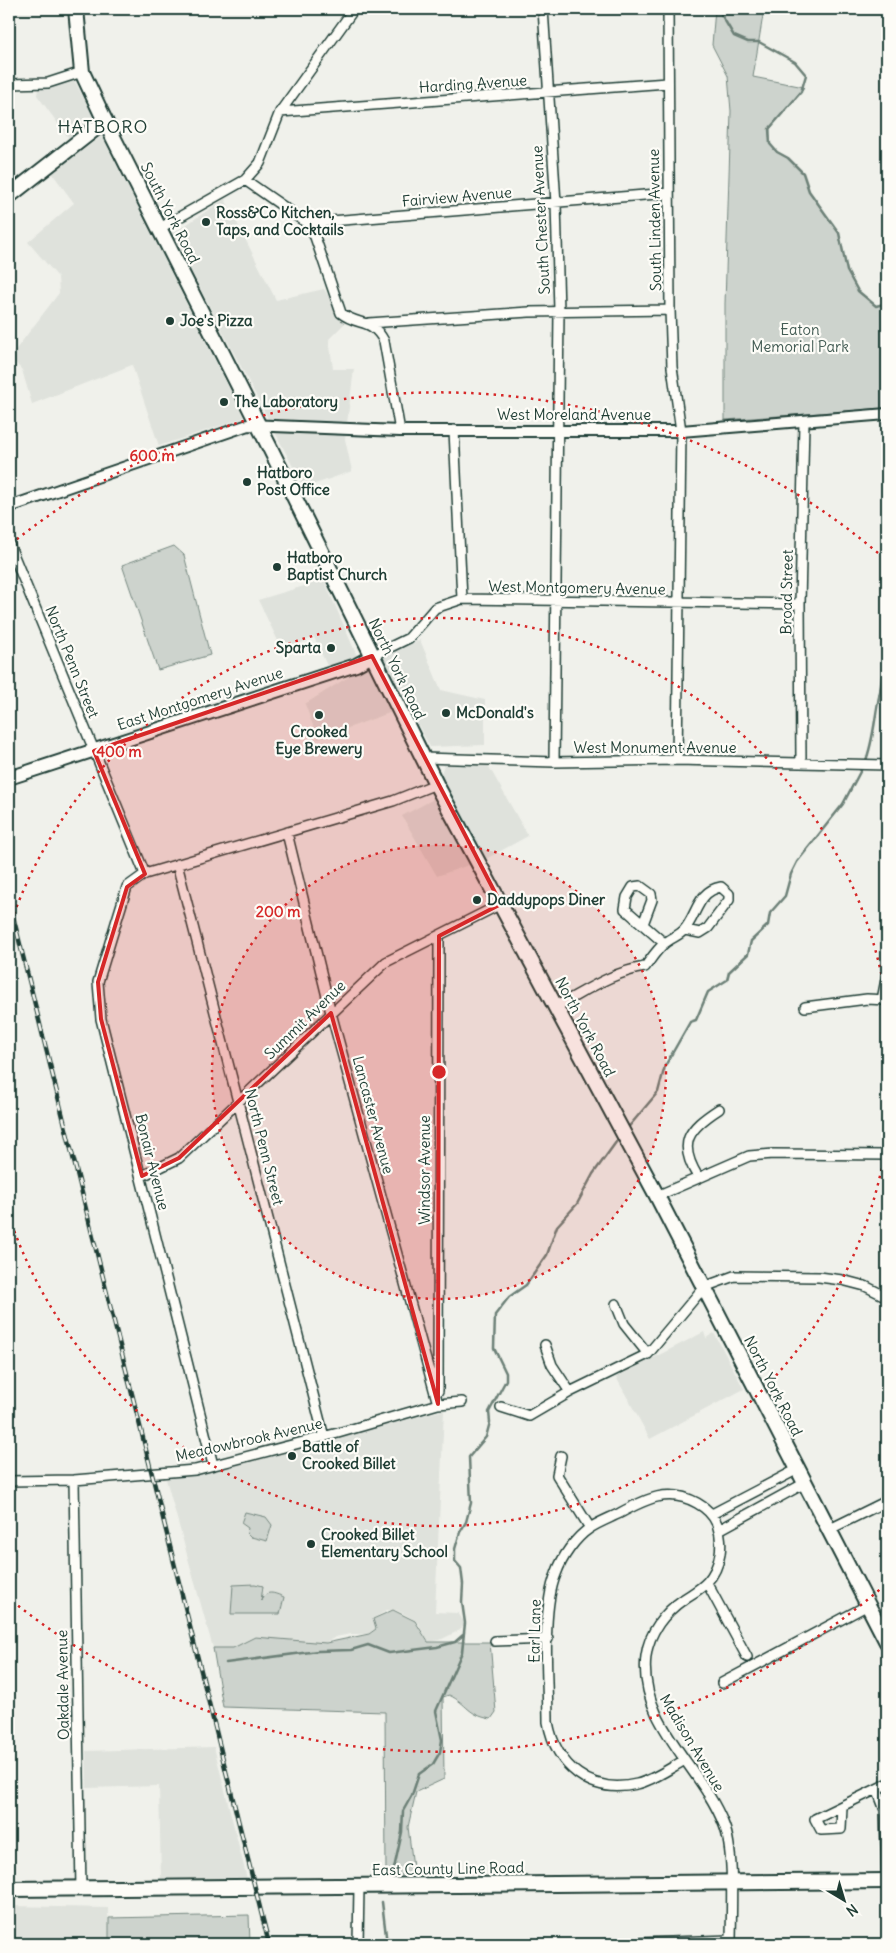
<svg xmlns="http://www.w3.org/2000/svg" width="896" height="1953" font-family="Delius,sans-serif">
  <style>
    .built { fill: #dfe2dc }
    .green { fill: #cdd3cd; stroke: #768880 }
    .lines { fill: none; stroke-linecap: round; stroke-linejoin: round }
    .stream { stroke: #6c8077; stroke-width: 2.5 }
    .minor-casing { stroke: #1f3d34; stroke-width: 12 }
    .tertiary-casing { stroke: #1f3d34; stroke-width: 14 }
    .secondary-casing { stroke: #1f3d34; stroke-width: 16 }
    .primary-casing { stroke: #1f3d34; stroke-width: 18 }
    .trunk-casing { stroke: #1f3d34; stroke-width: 18 }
    .minor { stroke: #fdfcf7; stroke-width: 9 }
    .tertiary { stroke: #fdfcf7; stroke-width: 10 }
    .secondary { stroke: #fdfcf7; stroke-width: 12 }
    .primary { stroke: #fdfcf7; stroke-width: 14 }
    .trunk { stroke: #fdfcf7; stroke-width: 14 }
    .rail-casing { stroke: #1f3d34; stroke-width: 4.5 }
    .rail { stroke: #fdfcf7; stroke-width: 2.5; stroke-dasharray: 8; stroke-linecap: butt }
    .marked { fill: #d62828; fill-opacity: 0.2; stroke: #d62828; stroke-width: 4; stroke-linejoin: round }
    .ring { fill: none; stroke: #d62828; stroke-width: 2.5; stroke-dasharray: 2.5 5 }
    .poi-dot { fill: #1f3d34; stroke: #fdfcf7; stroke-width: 2 }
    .labels { text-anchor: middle; stroke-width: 4.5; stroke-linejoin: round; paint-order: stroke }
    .street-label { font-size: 15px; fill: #1f3d34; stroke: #fdfcf7 }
    .poi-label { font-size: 15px; font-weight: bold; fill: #1f3d34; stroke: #fdfcf7; text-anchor: start }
    .park-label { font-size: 15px; fill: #425b53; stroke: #fdfcf7 }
    .quarter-label { font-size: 18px; letter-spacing: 1px; fill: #1f3d34; stroke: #fdfcf7 }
    .centre { fill: #d62828; stroke: #fdfcf7; stroke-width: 2.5 }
    .ring-label { font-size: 15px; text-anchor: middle; font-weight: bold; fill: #d62828; stroke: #fdfcf7; stroke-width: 4.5; stroke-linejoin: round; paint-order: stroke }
  </style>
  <rect width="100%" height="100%" fill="#f0f1eb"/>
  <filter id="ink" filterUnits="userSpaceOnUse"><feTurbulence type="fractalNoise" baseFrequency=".02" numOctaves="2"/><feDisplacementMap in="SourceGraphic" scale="10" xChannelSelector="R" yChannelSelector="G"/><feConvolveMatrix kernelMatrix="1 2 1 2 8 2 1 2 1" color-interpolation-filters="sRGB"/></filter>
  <g filter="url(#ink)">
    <path class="built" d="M73,78L95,120L70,140L37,95L38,89L56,86Z
      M102,136L244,418L159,446L132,365L32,404L22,370L10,357L59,293L58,277L28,242L74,203L52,173Z
      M225,199L276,300L324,289L345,323L329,339L333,369H354L345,439L352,471L304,488L172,234Z
      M324,580L357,656L328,668L314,637L283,651L258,600Z
      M420,640L441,690L485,700V745L430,747L408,706L318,739L305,704L369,664Z
      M444,765H488L528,836L486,859L437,876L402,816L432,800Z
      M704,1332L706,1338L714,1333L744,1389L650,1439L616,1377Z
      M444,1410L435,1612L458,1613L465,1623L460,1630L440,1640L428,1642L418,1623L408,1616L396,1610H387L373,1619L376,1629L369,1634H351L335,1637L326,1643H313L255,1637L233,1648H213L166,1479Z
      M214,1747L247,1879L161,1878L159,1786L87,1788L86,1751Z
      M9,1906L108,1908L109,1944H9Z"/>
    <path class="green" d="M715,9H764L753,77L804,87L770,129V144L777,152L788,158L803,173L809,191L839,233L847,271L858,291L876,306L887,303V408L725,420V304L731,111L728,76L712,45Z
      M174,546L184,555L210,655L158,670L122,565Z
      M887,634V701H878Z
      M245,1512L266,1517L272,1525L267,1541L251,1537L247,1533L248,1528L241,1523Z
      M255,1584L263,1586L261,1601C266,1589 274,1593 284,1597L280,1614H231L233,1585Z
      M393,1610L415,1621L428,1642H490L496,1712L491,1719C467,1715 468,1704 449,1695L443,1697L444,1779L416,1792L408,1827L414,1875H386L385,1712L223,1707L213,1648H233L255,1637L326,1643L369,1634L376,1629L373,1619Z
      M249,1915L250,1944H109V1918Z"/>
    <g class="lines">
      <path class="stream" d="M718,9L734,36L748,42H759L795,62L806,75L801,92L769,129L770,144L777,152L788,158L803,173L809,191L839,233L847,271L858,291L876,306L887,303
        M865,763C877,733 874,700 887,671
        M626,1130L658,1092L665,1066L690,1022L696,1020L708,992L727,980L729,972L748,954L751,941L768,925L770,913L785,896L791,874L797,862L843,804L862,768
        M226,1663L318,1651L351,1650L368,1645L389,1653L437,1647L455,1642L463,1635
        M393,1873L402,1832L403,1811L412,1795L419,1774L433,1764L440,1752L442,1740L436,1711L462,1652L465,1623L462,1602L463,1584L461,1568L455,1561V1549L460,1532L466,1522L471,1503L469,1457L486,1437L490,1422L489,1412L506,1380V1373L494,1348L495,1315L509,1297L526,1285L547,1255L557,1226L577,1204L593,1174L619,1138
        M382,1902L387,1944"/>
      <g class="minor-casing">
        <path id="minor" d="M543,9L556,203L559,311L554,762
          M668,9L670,310L672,367L681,431L677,760
          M9,84L48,83L82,72
          M280,112L667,83
          M245,180L307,223L315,237L341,313C359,327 371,317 384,341L400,431
          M307,223L669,193
          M160,228L245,180L260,163L280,112L354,9
          M369,323L529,312L670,310
          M454,430L462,599
          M9,544L145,874
          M372,656L409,638L435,608L462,599L800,604
          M423,758L554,762L677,760L887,765
          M801,763L800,604L804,422
          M287,833L331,1013L438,1404
          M177,864L324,1437
          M643,924L652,900L651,894L640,886L633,887L627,897L625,909L664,943
          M882,1000L887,974
          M555,1007C584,992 612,972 645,967C651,959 657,949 665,943C671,938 680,935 684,930C697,916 697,891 721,887L729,894V900L708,928L700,933L685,930
          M805,1007L867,999L887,1000
          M142,1176L179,1158L386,962L501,904
          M698,1177C677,1143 688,1129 719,1109
          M657,1196L749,1156L773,1154L887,1155
          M616,1304L624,1324L648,1354
          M545,1345L552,1365L570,1392
          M438,1391L439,936
          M501,1407L529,1416L570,1392L648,1354L704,1287L734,1276L819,1277L842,1280L865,1286L887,1297
          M561,1456L557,1475L590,1528
          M213,1465L101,1019L98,982L111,939L127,887L145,874L393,801L436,784
          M74,1480L81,1890
          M9,1481L74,1480L195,1470L338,1433L438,1404L462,1402
          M712,1514L798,1469
          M719,1530L805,1483
          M828,1530L887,1501
          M707,1583L747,1657
          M495,1641L548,1639
          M722,1683L868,1605
          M685,1760C670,1768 654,1780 637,1784C590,1795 556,1766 548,1722C548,1682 541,1610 556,1574C562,1557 575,1538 590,1528C599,1522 610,1518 620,1513C646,1499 669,1487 697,1503C706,1508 713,1514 717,1524C724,1543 721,1567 707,1582C701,1589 691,1594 684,1599C665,1612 649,1632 646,1656C638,1723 702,1767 724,1825C735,1853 731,1912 731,1944
          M877,1789L885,1810L887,1884
          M842,1806L841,1829L821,1830L815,1819L887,1784
          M358,1944L359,1887
          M609,1944L731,1940"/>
      </g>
      <g class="tertiary-casing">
        <path id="tertiary" d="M9,507L248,425L400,431H681L887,414"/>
      </g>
      <g class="secondary-casing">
        <path id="secondary" d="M9,778L356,665L372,656"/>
      </g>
      <g class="primary-casing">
        <path id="primary" d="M9,196L105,121
          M9,1889L887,1881"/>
      </g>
      <g class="trunk-casing">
        <path id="trunk" d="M76,9L82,72L105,121L270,448L436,784L657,1196L887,1642"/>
      </g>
      <use href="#minor" class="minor"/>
      <use href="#tertiary" class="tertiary"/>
      <use href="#secondary" class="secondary"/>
      <use href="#primary" class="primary"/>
      <use href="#trunk" class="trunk"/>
      <g class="rail-casing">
        <path id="rail" d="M9,900L269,1944"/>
      </g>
      <use href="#rail" class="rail"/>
    </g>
  </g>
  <path class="marked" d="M372,656L501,904L439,936L438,1404L331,1013L179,1158L142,1176L101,1019L98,982L127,887L145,874L94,751Z"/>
  <circle cx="439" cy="1072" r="227" fill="#d62828" fill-opacity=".12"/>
  <g class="ring">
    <circle cx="439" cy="1072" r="227"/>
    <path d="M887 1139A453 453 0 0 1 9 1216M9 928A453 453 0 0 1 887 1005"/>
    <path d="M885 1585A680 680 0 0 1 11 1600M11 544A680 680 0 0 1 885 559"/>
  </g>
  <g class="poi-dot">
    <circle cx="206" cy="222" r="5"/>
    <circle cx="170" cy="321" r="5"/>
    <circle cx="224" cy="402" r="5"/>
    <circle cx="247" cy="482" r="5"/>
    <circle cx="277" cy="567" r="5"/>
    <circle cx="331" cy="648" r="5"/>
    <circle cx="446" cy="713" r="5"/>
    <circle cx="319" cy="715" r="5"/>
    <circle cx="477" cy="900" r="5"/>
    <circle cx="292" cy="1456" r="5"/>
    <circle cx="311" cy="1544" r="5"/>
  </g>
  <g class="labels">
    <g class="street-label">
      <text transform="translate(473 84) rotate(-4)" y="5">Harding Avenue</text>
      <text transform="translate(457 197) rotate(-5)" y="5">Fairview Avenue</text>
      <text transform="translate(170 213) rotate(63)" y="5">South York Road</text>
      <text transform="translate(541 220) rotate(-93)" y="5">South Chester Avenue</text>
      <text transform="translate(655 220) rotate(-91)" y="5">South Linden Avenue</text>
      <text x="574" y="420">West Moreland Avenue</text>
      <text transform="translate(577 588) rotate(1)" y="5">West Montgomery Avenue</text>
      <text transform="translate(787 592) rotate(-89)" y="5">Broad Street</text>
      <text transform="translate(72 662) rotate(68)" y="5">North Penn Street</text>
      <text transform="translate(397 669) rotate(64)" y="5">North York Road</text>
      <text transform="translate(200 699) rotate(-18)" y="5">East Montgomery Avenue</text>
      <text x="655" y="753">West Monument Avenue</text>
      <text transform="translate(305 1020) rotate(-44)" y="5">Summit Avenue</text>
      <text transform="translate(585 1027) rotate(62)" y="5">North York Road</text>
      <text transform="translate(373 1115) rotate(75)" y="5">Lancaster Avenue</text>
      <text transform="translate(264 1147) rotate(76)" y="5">North Penn Street</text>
      <text transform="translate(152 1162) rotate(76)" y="5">Bonair Avenue</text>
      <text transform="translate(425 1170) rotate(-90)" y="5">Windsor Avenue</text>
      <text transform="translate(773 1386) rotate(63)" y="5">North York Road</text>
      <text transform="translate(249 1440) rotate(-13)" y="5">Meadowbrook Avenue</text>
      <text transform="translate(535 1631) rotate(-89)" y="5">Earl Lane</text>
      <text transform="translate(63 1685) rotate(-91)" y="5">Oakdale Avenue</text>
      <text transform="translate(692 1743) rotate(59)" y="5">Madison Avenue</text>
      <text transform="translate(448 1869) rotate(-1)" y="5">East County Line Road</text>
    </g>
    <g class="poi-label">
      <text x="216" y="218">Ross&amp;Co Kitchen,<tspan x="216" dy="17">Taps, and Cocktails</tspan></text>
      <text x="180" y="326">Joe's Pizza</text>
      <text x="234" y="407">The Laboratory</text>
      <text x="257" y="478">Hatboro<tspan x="257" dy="17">Post Office</tspan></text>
      <text x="287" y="563">Hatboro<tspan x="287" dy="17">Baptist Church</tspan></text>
      <text x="321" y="653" text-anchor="end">Sparta</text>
      <text x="456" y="718">McDonald's</text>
      <text x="319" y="737" text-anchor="middle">Crooked<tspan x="319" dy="17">Eye Brewery</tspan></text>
      <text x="487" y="905">Daddypops Diner</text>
      <text x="302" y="1452">Battle of<tspan x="302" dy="17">Crooked Billet</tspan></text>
      <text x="321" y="1540">Crooked Billet<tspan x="321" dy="17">Elementary School</tspan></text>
    </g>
    <g class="park-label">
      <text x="800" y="335">Eaton<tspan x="800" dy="17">Memorial Park</tspan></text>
    </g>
    <g class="quarter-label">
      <text x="103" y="133">HATBORO</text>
    </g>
  </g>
  <circle cx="439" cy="1072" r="8" class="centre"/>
  <g class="ring-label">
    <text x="152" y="461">600 m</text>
    <text x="119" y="757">400 m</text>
    <text x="278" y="917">200 m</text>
  </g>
  <rect width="896" height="1953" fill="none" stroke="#fdfcf7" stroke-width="30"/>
  <rect x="15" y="15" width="866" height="1923" fill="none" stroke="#1f3d34" stroke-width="2" filter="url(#ink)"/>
  <g transform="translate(844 1900) rotate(142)" stroke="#fdfcf7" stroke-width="4" paint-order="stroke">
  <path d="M0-4L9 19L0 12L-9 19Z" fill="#1f3d34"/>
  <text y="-8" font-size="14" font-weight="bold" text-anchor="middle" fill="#1f3d34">N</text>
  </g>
</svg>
